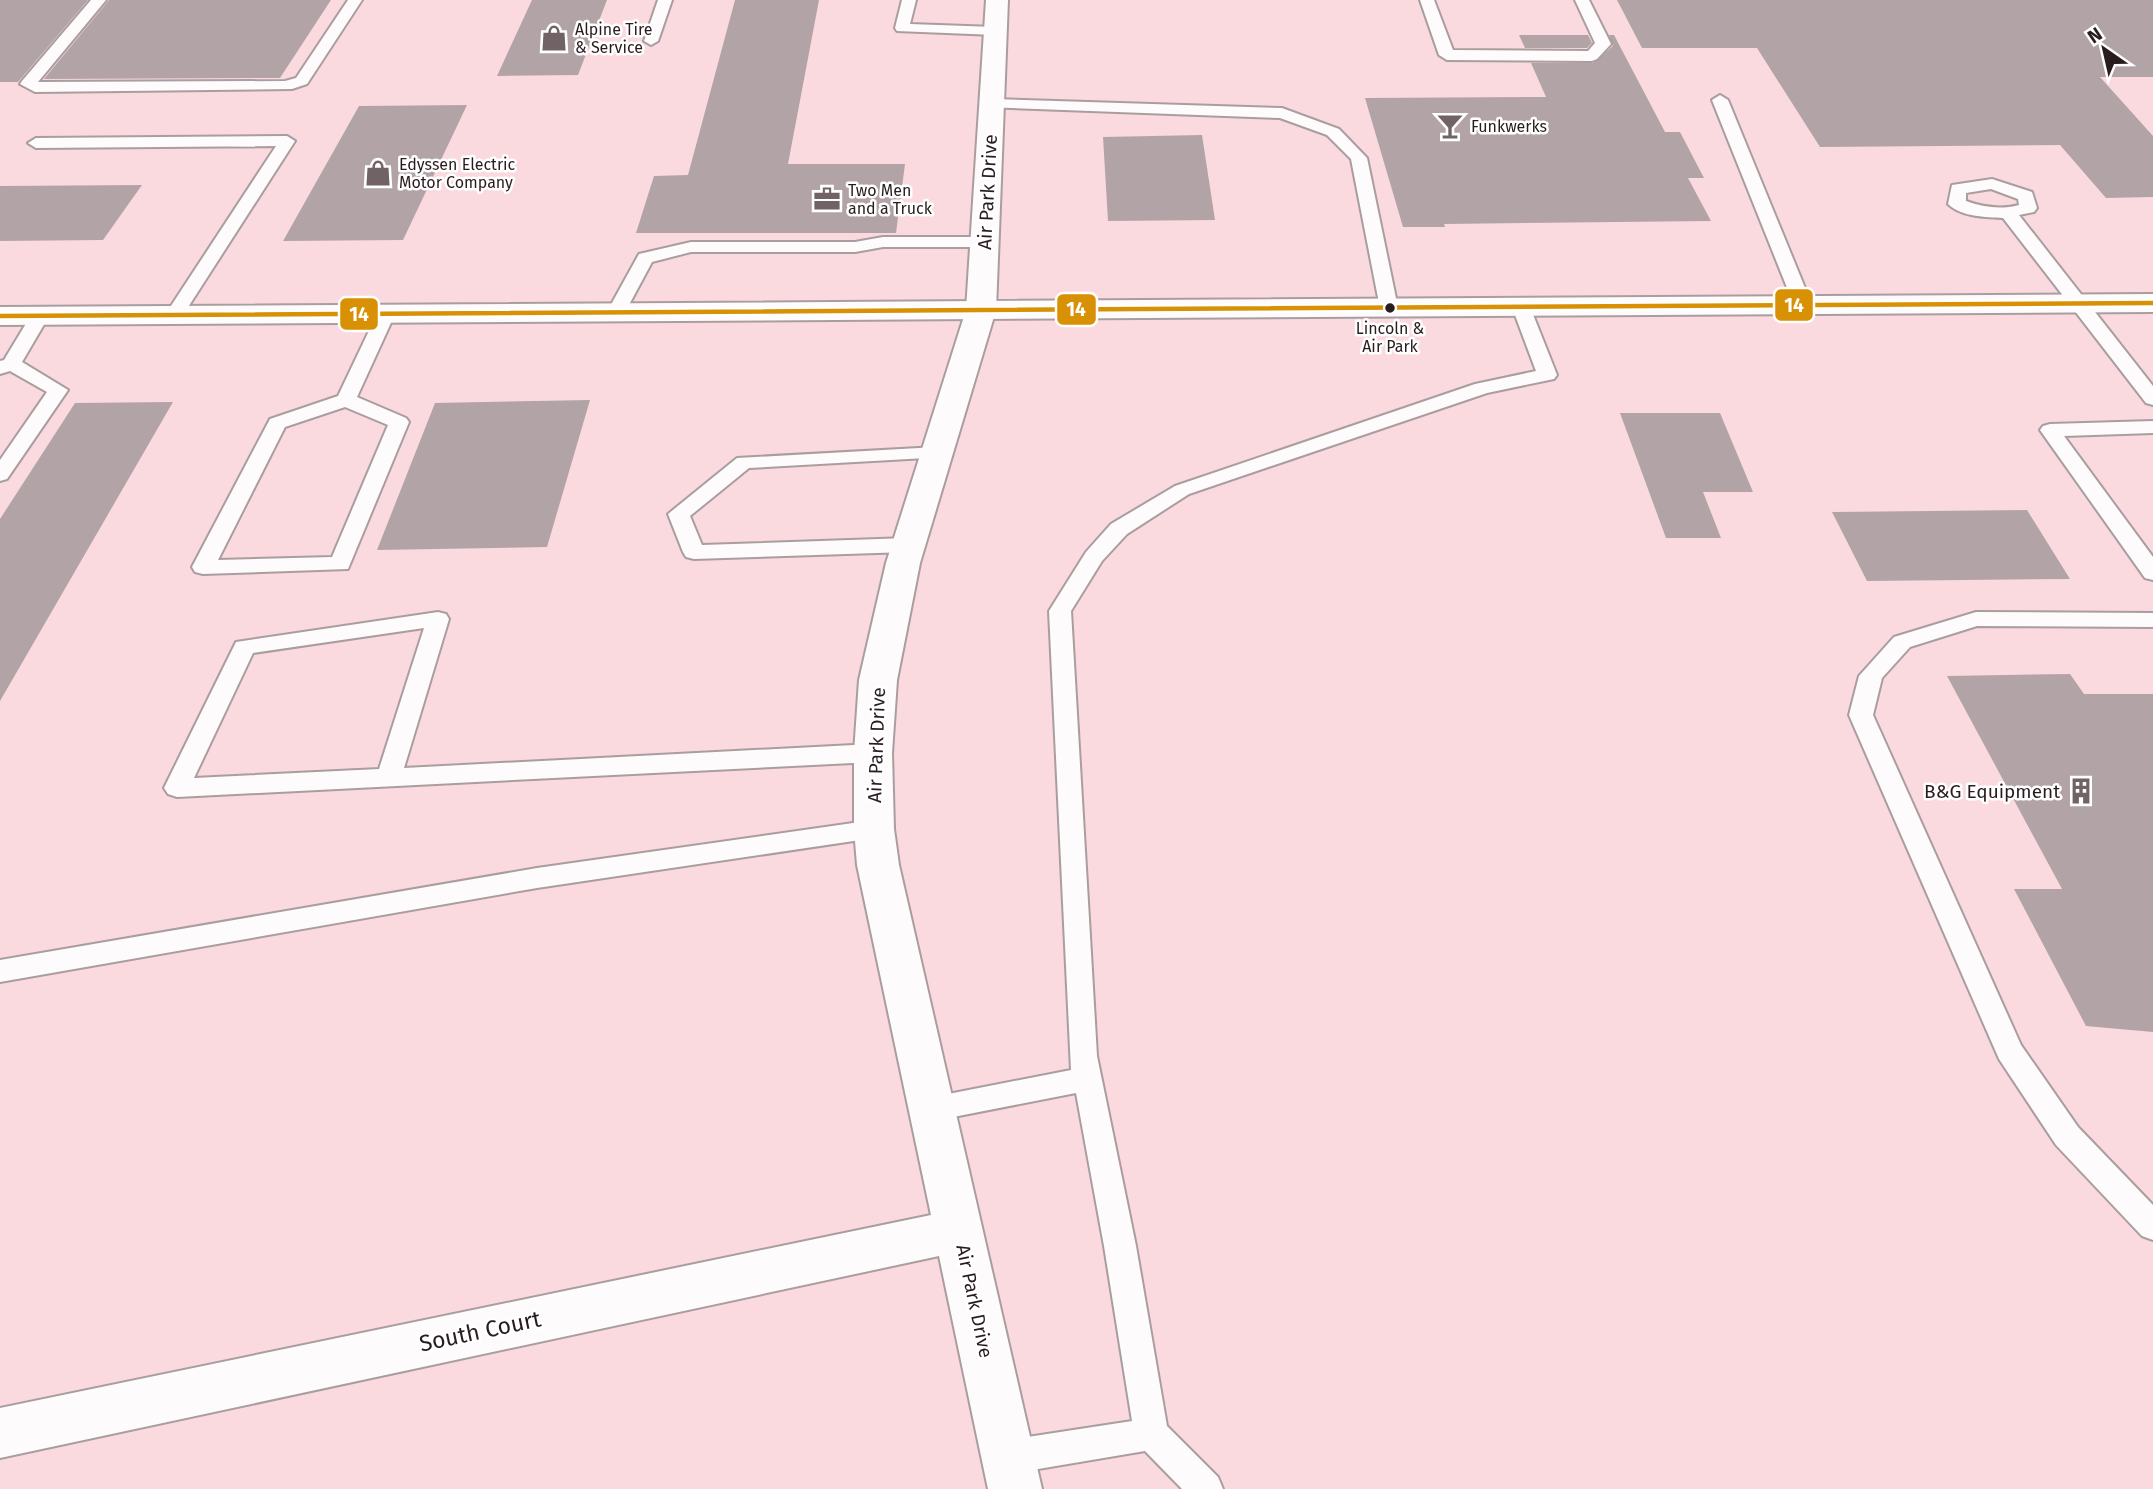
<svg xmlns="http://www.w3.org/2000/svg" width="2153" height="1489" font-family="'Fira Sans',sans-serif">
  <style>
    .built { fill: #fadade }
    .building { fill: #b2a4a6 }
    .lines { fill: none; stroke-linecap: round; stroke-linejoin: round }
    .lane-casing { stroke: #aa9d9f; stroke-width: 4 }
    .street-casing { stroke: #aa9d9f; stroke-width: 4 }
    .secondary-casing { stroke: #aa9d9f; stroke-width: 4 }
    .lane { fill: #fefbfc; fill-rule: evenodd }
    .street { fill: #fefbfc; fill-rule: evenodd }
    .secondary { fill: #fefbfc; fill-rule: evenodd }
    .bus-1-casing { stroke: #fff; stroke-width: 9 }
    .bus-1 { stroke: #d89104; stroke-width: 4.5 }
    .bus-dot { fill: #291c1e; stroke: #fff; stroke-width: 2.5 }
    .labels { text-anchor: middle; stroke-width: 5; stroke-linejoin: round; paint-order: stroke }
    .far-poi-label { font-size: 16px; fill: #291c1e; stroke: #fff; text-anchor: start }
    .far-bus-label { font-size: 16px; fill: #291c1e; stroke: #fff }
    .street-label { font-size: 19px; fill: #291c1e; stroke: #fff }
    .poi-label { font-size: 19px; fill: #291c1e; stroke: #fff; text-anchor: end }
    .near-street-label { font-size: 23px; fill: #291c1e; stroke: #fff }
    .line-badge { stroke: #fff; stroke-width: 2.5 }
    .badge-label { font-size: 19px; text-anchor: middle; font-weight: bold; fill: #fff }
  </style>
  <rect width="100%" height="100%" fill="#f8e7ea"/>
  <path class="built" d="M0,0H2153V1489H0Z"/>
  <path class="building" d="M0,0H88L18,82H0Z
    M109,0H331L280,78L44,79Z
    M532,0H607L578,75L497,76Z
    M735,0H819L788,164H905L896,233H636L654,176L688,175Z
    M1617,0H2153V77H2100L2153,136V197L2106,198L2060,145L1820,147L1757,48H1642Z
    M1519,35H1588L1592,43L1587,48H1525Z
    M1609,35H1614L1665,132H1680L1704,178H1688L1711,221L1444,224L1445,227H1403L1365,98L1546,97L1531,63H1593L1613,46Z
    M467,105L403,240L283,241L359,106Z
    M1202,135L1215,220L1108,221L1103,137Z
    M142,185L103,240L0,241V186Z
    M590,400L547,547L377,550L435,403Z
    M173,402L0,701V519L75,403Z
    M1620,413H1720L1753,492H1703L1721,538H1666Z
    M2027,510L2070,579L1867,581L1832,512Z
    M2070,674L2084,694H2153V1032L2086,1026L2014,889H2062L1947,676Z"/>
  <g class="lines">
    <g class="lane-casing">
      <path id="lane" d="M91,0H106L38,82L285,81L296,78L348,0H362L307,84L292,89L35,92L20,84L22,81Z
        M658,0H672L658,41L651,45L644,41Z
        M902,0H916L910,24L995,27L1002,31L995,35L897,31L895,28Z
        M1420,0H1434L1453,50L1588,51L1595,43L1575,0H1589L1611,44L1597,59L1592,61L1447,60L1439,55Z
        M1720,95L1728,100L1812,305L1810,309L1803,311L1794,305L1712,100Z
        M991,99L1282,108L1339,129L1367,158L1398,308L1389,314L1380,308L1351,159L1327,135L1280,118L985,107L983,104Z
        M287,136L295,141L183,315L174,321L165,315L276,146L36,148L28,143L36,138Z
        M1992,179L2032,192L2037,208L2034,212L2019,215L2153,386V405L2146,403L2003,218C1986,217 1961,217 1948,204L1952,185ZM1991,189L2018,199L2019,205C2000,210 1983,207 1966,201V193Z
        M883,237H984L993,242L984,247H883L855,252H691L652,262L623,316L616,318L607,312L639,254L691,242H855Z
        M1521,301L1530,307L1557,375L1554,379L1487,393L1189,494L1127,534L1102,561L1071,611L1097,1056L1136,1246L1167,1426L1218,1477L1223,1489H1182L1145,1451L1008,1474L996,1469L991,1457L996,1445L1008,1440L1132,1421L1104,1246L1076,1093L933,1121L923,1118L918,1109L923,1100L933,1097L1071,1070L1049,611L1086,552L1111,524L1175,486L1475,384L1536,371L1512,307Z
        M386,308L395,314L357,397L406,418L409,422L348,569L203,574L195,572L192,567L270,419L338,396L377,314ZM345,407L388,425L332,557L218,560L285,427Z
        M40,310L49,316L22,362L68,390L7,479L0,481V460L47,392L10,371L0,374V361L4,360L33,312Z
        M2153,421V433L2064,436L2153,557V580L2145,578L2040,430L2043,426L2050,424Z
        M937,447L944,449L947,453L944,457L749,468L690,516L702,545L908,538L916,540L919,545L916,550L908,552L694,559L686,557L683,552L668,514L737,458Z
        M438,612L446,614L449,619L404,768L873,744L882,747L885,753L882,759L873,762L177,797L168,794L164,788L236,642ZM424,628L379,769L194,778L253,653Z
        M1976,612L2153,613V627L1977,626L1910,647L1882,678L1873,715L2021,1045L2078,1127L2153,1205V1240L2142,1236L2056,1145L1999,1059L1849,715L1859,676L1894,637Z
        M874,820L883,822L887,829L883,836L874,838L537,888L0,982V960L537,868Z"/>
    </g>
    <g class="street-casing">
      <path id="street" d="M986,0H1008L996,310L920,563L897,680L892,753L894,829L899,865L1042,1489H988L939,1256L0,1458V1408L931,1215L857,865L854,829V753L859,680L886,563L966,310Z"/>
    </g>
    <g class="secondary-casing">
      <path id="secondary" d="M2153,294V312L0,325V307Z"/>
    </g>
    <use href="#lane" class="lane"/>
    <use href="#street" class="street"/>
    <use href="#secondary" class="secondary"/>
    <g class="bus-1-casing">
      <path id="bus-1" d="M0,316L2153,303"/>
    </g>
    <use href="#bus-1" class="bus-1"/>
  </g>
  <defs>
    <g id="shop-bare" transform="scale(2.1)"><path d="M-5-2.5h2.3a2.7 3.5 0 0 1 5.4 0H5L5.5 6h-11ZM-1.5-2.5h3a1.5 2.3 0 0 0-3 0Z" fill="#716365" stroke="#fff" stroke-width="2.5" paint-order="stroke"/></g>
    <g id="bar-bare" transform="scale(2.1)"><path d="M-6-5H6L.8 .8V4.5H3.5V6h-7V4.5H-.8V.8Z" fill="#716365" stroke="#fff" stroke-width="2.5" paint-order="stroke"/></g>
    <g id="office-bare" transform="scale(2.1)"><path d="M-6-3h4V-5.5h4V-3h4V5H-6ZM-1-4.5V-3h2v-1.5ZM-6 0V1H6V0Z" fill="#716365" stroke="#fff" stroke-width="2.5" paint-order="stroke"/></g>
    <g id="building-bare" transform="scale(2.1)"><path d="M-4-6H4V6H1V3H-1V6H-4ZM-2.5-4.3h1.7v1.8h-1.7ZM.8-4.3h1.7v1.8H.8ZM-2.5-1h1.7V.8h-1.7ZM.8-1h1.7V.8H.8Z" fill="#716365" stroke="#fff" stroke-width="2.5" paint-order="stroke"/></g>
  </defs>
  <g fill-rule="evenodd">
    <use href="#shop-bare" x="554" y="38"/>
    <use href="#bar-bare" x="1450" y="126"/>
    <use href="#shop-bare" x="378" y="173"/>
    <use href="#office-bare" x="827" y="199"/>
    <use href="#building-bare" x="2081" y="791"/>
  </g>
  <circle class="bus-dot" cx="1390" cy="308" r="6"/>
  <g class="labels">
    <g class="far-poi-label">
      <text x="575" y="35">Alpine Tire<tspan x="575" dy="18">&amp; Service</tspan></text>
      <text x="1471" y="132">Funkwerks</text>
      <text x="399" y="170">Edyssen Electric<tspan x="399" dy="18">Motor Company</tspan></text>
      <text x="848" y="196">Two Men<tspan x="848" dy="18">and a Truck</tspan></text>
    </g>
    <g class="far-bus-label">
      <text x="1390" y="334">Lincoln &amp;<tspan x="1390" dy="18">Air Park</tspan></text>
    </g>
    <g class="street-label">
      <text transform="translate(987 192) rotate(-87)" y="7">Air Park Drive</text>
      <text transform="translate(876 745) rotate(-88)" y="7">Air Park Drive</text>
      <text transform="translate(975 1301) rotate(78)" y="7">Air Park Drive</text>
    </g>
    <g class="poi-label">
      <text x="2060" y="798">B&amp;G Equipment</text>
    </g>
    <g class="near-street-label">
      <text transform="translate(480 1331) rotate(-12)" y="8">South Court</text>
    </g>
  </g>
  <g class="line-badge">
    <rect x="1774" y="288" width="40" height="34" rx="7" fill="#d89104"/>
    <rect x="1056" y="293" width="41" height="33" rx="7" fill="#d89104"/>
    <rect x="339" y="297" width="40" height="34" rx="7" fill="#d89104"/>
  </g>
  <g class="badge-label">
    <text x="1794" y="312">14</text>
    <text x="1076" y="316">14</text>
    <text x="359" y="321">14</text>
  </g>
  <g transform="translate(2104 49) rotate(326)" stroke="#ffffff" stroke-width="5" paint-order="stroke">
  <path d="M0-5L12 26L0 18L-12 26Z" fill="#291c1e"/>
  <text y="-10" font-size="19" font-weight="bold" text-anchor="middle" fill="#291c1e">N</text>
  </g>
</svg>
